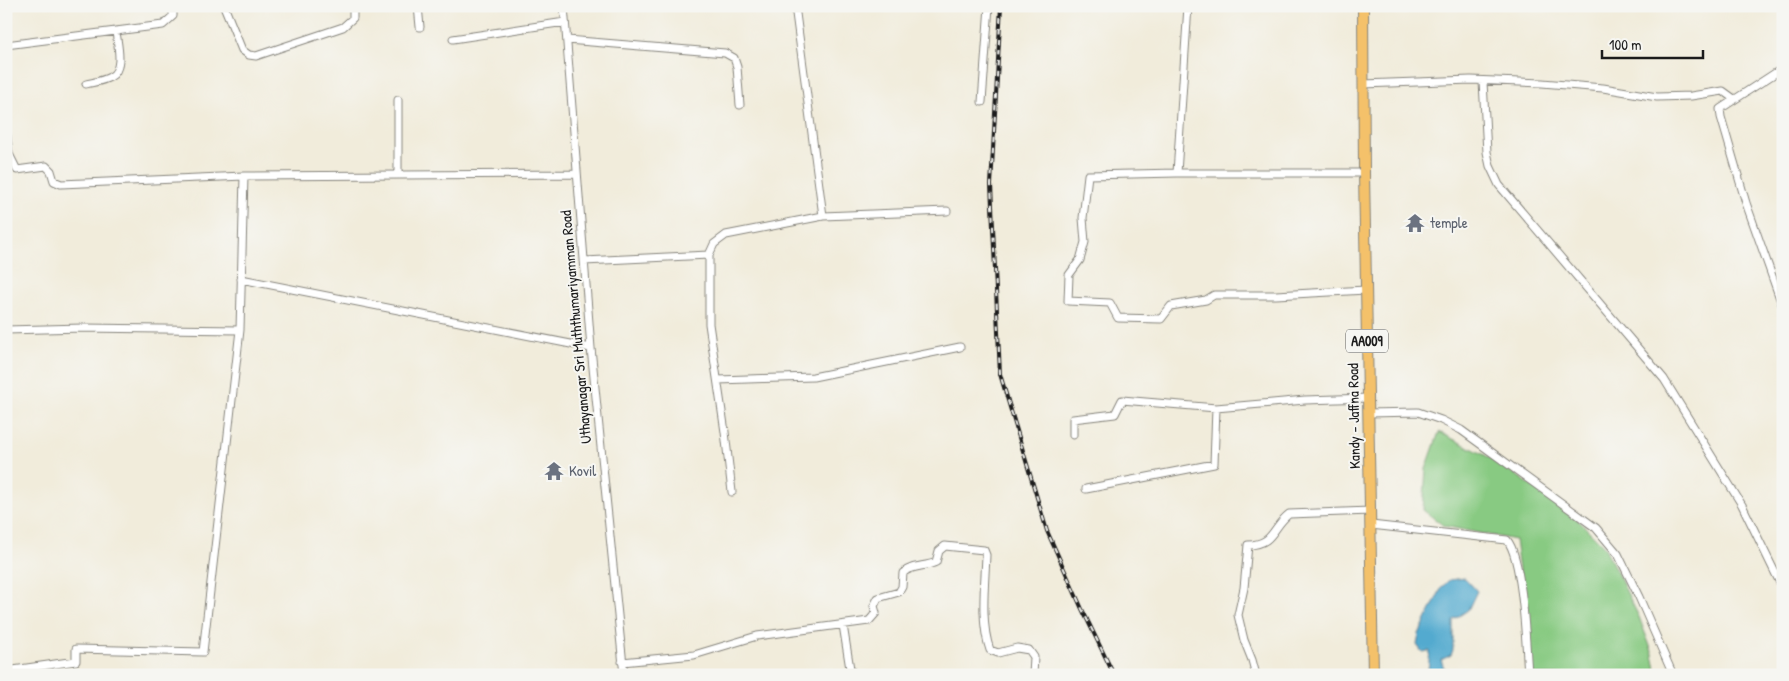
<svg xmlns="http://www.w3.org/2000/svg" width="1789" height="681" font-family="'Patrick Hand',sans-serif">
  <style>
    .green { fill: #88ca82; stroke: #52734f }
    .water { fill: #52aacf; stroke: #376376 }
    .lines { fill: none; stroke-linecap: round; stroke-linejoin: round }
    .minor-casing { stroke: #86847c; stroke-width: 9 }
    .highway-casing { stroke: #86847c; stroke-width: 12 }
    .minor { stroke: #fff; stroke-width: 7 }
    .highway { stroke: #f4c16a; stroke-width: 10 }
    .rail-casing { stroke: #1c1c1c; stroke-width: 4 }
    .rail { stroke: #f6f6f2; stroke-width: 2; stroke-dasharray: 5.5; stroke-linecap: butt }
    .labels { text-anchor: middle; stroke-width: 4; stroke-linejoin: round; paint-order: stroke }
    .shield { fill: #f6f6f2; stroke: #5d5d5c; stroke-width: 1 }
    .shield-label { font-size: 14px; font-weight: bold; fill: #1c1c1c }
    .worship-label { font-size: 15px; fill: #5b616d; stroke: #f6f6f2; text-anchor: start }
    .street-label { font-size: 15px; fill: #1c1c1c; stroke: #f6f6f2 }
  </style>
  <rect width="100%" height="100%" fill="#f6f6f2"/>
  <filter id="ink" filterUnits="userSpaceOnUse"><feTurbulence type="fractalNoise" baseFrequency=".02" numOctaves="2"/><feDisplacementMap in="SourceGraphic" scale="10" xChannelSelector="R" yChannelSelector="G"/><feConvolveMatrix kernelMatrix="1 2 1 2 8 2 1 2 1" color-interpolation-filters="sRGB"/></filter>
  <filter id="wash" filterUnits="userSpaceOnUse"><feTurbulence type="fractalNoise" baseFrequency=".0096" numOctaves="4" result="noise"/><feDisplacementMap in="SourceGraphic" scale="20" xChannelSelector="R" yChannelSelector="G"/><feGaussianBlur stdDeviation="1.12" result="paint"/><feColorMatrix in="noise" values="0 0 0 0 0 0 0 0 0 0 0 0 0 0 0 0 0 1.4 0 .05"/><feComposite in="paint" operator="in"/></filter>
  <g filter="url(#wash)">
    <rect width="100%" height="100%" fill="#f1ecdb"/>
    <path class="green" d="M1439,432L1485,455L1522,479L1576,518L1604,546L1639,617L1653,654L1657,675H1533L1515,540L1444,526L1423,510L1426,469Z"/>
    <path class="water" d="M1465,578L1477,591L1468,610L1453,620V650L1451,655L1441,660L1444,668L1452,671L1455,675H1443L1428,670L1430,651L1422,652L1417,645L1419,634L1442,587L1449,580Z"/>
  </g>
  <g filter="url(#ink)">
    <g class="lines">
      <g class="minor-casing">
        <path id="minor" d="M224,6L242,50L249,55L256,56L343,27L353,18V6
          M418,6L420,27
          M564,6L591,348L624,675
          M795,6L823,216
          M453,39L565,22
          M567,40L725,53L734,58L737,67L740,105
          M6,45L163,25L173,16V6
          M1783,68L1720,109L1721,117L1746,203L1783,307
          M1483,82L1487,152L1490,166L1499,185L1664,379L1742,505L1783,589
          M86,84C94,82 103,81 110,77C125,70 117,43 116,31
          M1363,84L1471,80L1542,83L1603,88L1657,97L1691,96L1723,91L1734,99
          M982,102L989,6
          M6,129L9,154L17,170L46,166L51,171L54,181L61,184L244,176L576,174
          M1177,173L1188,6
          M1364,173H1177L1088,175L1083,218L1085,242L1080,260L1069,275L1068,301L1110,303L1118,318L1161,319L1171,306L1206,300L1214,295H1276L1366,290
          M398,175V100
          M584,261L709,255
          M241,279L591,348
          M6,330L83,328L240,330
          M718,380L813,377L960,347
          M1368,413L1418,412L1441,420L1461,430L1596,528L1618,554L1639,597L1673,675
          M1073,435V419L1115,414L1122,400L1216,408L1305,400L1369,398
          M1086,489L1214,464L1216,408
          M732,492L725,432L709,324V255L714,244L726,235L823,216L947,211
          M1371,525L1507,540C1523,559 1526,646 1528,675
          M843,625L851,675
          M622,662L694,655L757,636L869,621L876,613L874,606L878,598L899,592L902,587L903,573C911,565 926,567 936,562L939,551L945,546L984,550L986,555C985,584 980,622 990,650L998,653L1017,648L1029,650L1034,657L1033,675
          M6,671L76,661V649L203,652L240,330L244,176
          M1256,675L1252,660L1244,640L1238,615L1244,588L1248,545C1274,545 1272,527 1289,514L1371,511"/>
      </g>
      <g class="highway-casing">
        <path id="highway" d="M1363,6L1364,173L1373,675"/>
      </g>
      <use href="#minor" class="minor"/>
      <use href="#highway" class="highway"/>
      <g class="rail-casing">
        <path id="rail" d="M1001,6L991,185L1000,374L1047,531L1082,609L1114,675"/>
      </g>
      <use href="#rail" class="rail"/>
    </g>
  </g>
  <defs>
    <g id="temple-bare" transform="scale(1.5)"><path d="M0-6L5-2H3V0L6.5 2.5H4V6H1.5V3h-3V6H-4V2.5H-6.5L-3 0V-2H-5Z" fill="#6b7280" stroke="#f6f6f2" stroke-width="2.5" paint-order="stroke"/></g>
  </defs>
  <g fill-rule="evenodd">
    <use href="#temple-bare" x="1415" y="223"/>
    <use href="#temple-bare" x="554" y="471"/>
  </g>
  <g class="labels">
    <rect class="shield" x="1346" y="329.5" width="42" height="23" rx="4"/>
    <g class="shield-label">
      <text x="1367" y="346">AA009</text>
    </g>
    <g class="worship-label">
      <text x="1430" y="228">temple</text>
      <text x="569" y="476">Kovil</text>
    </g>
    <g class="street-label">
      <text transform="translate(576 327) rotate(-95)" y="5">Uthayanagar Sri Muththumariyamman Road</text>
      <text transform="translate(1354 416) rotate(-91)" y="5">Kandy - Jaffna Road</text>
    </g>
  </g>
  <rect width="1789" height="681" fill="none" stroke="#f6f6f2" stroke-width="25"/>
  <path d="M1602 50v8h101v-8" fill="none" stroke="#1c1c1c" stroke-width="2.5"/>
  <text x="1609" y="50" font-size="15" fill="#1c1c1c" stroke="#f6f6f2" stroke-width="4" paint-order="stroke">100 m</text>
</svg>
